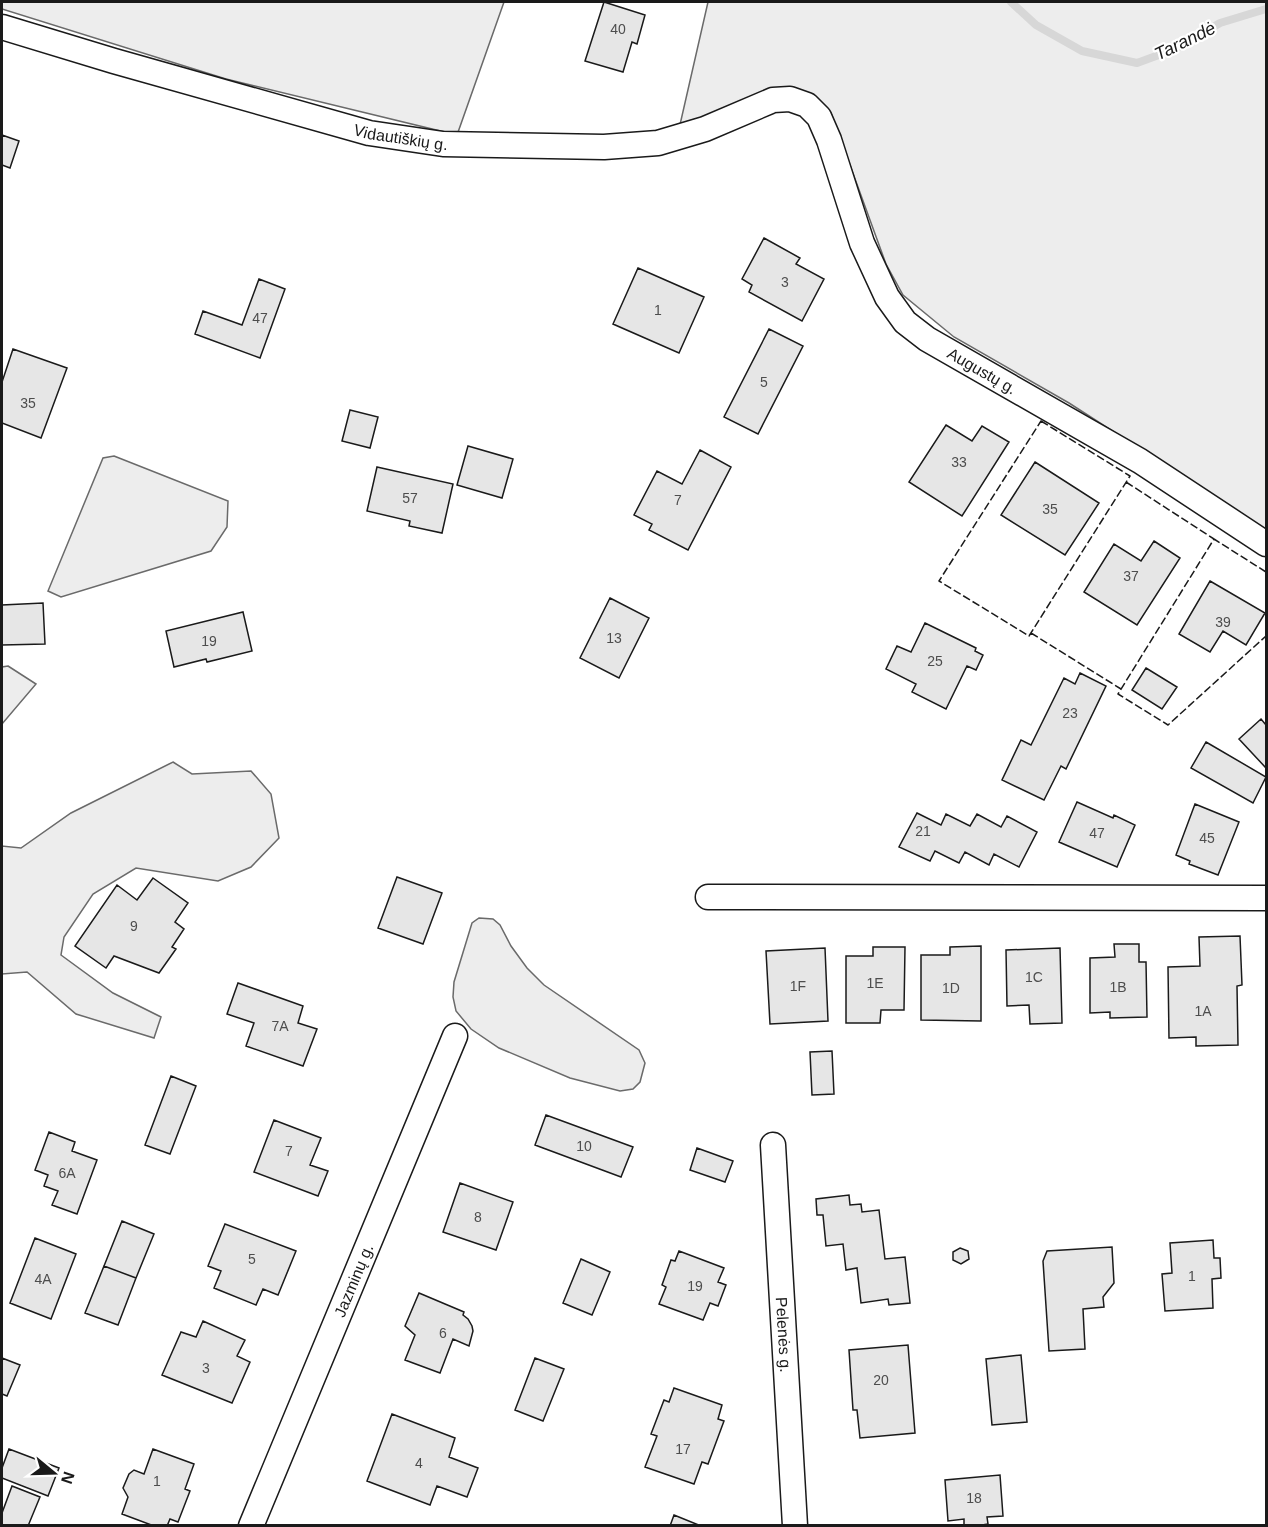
<svg xmlns="http://www.w3.org/2000/svg" width="1268" height="1527" font-family="Helvetica,sans-serif">
  <style>
    .built { fill: #ededed; stroke: #6a6a6a; stroke-width: 1.5 }
    .lines { fill: none; stroke-linecap: round; stroke-linejoin: round }
    .stream { stroke: #d7d7d7; stroke-width: 8 }
    .building { fill: #e6e6e6; stroke: #1a1a1a; stroke-width: 1.5 }
    .minor-casing { stroke: #1a1a1a; stroke-width: 27 }
    .minor { stroke: #fff; stroke-width: 24 }
    .fence { stroke: #1a1a1a; stroke-width: 1.5; stroke-dasharray: 8 3; stroke-linecap: butt }
    .labels { text-anchor: middle; stroke-width: 4.5; stroke-linejoin: round; paint-order: stroke }
    .number-label { font-size: 14px; fill: #4d4d4d }
    .street-label { font-size: 16px; fill: #1a1a1a; stroke: #fff }
    .water-label { font-size: 18px; font-style: italic; fill: #1a1a1a; stroke: #fff }
  </style>
  <rect width="100%" height="100%" fill="#fff"/>
  <path class="built" d="M2,2H504L457,135L226,79L2,9Z
    M708,2H1266V530L1069,403L954,337L903,295L886,264L831,113L816,98L679,129Z
    M114,456L228,501L227,527L211,551L61,597L48,591L103,458Z
    M8,666L36,684L2,724V667Z
    M173,762L192,774L251,771L271,794L279,838L251,867L218,881L136,868L93,894L64,937L61,955L113,993L161,1017L154,1038L76,1014L27,972L2,974V846L21,848L71,813Z
    M479,918L493,919L500,925L511,946L527,968L544,985L639,1050L645,1063L640,1082L633,1089L620,1091L570,1078L499,1048L471,1029L456,1011L453,997L454,982L472,923Z"/>
  <g class="lines">
    <path class="stream" d="M1011,2L1036,25L1082,51L1137,63L1175,49L1220,23L1266,9"/>
  </g>
  <path class="building" d="M604,2L645,15L637,44L632,42L623,72L585,61Z
    M2,135L19,141L10,168L2,165Z
    M764,238L800,258L796,264L824,279L802,321L749,292L752,285L742,279Z
    M638,268L704,297L679,353L613,324Z
    M259,279L285,289L260,358L195,334L203,311L242,325Z
    M769,329L803,346L758,434L724,417Z
    M13,349L67,368L41,438L2,423V382Z
    M350,410L378,417L370,448L342,441Z
    M946,425L972,441L982,426L1009,442L962,516L909,482Z
    M468,446L513,459L502,498L457,485Z
    M700,450L731,467L688,550L649,530L652,524L634,515L657,471L682,484Z
    M1035,462L1099,503L1065,555L1001,515Z
    M377,467L453,484L442,533L409,526L410,521L367,511Z
    M1154,541L1180,558L1137,625L1084,592L1114,544L1141,561Z
    M1210,581L1265,613L1246,645L1223,631L1210,652L1179,634Z
    M610,598L649,618L619,678L580,658Z
    M43,603L45,644L2,645V605Z
    M243,612L252,651L207,662L206,659L174,667L166,631Z
    M925,623L976,648L975,651L983,655L976,670L967,666L946,709L912,692L916,684L886,669L897,646L911,652Z
    M1146,668L1177,687L1162,709L1132,690Z
    M1080,673L1106,686L1066,769L1061,766L1044,800L1002,780L1021,740L1031,745L1064,678L1075,684Z
    M1261,719L1266,725V768L1239,739Z
    M1206,742L1266,777L1253,803L1191,768Z
    M1077,802L1113,818L1114,815L1135,825L1117,867L1059,842Z
    M1195,804L1239,822L1218,875L1189,864L1190,861L1176,855Z
    M917,813L941,825L946,814L970,826L977,814L1001,827L1007,816L1037,832L1019,867L994,854L989,865L965,852L959,863L935,851L930,861L899,847Z
    M397,877L442,893L423,944L378,928Z
    M153,878L188,903L175,922L184,929L172,947L176,949L159,973L114,956L106,968L75,946L117,885L137,900Z
    M1240,936L1242,985L1237,986L1238,1045L1196,1046V1037L1169,1038L1168,967L1200,966L1199,937Z
    M1114,944H1139V962H1146L1147,1017L1110,1018V1012L1090,1013V958L1115,957Z
    M981,946V1021L921,1020V955H950V947Z
    M873,947H905L904,1010H881L880,1023H846V956H873Z
    M825,948L828,1021L770,1024L766,951Z
    M1060,948L1062,1023L1030,1024L1029,1005L1007,1006L1006,950Z
    M238,983L303,1006L298,1023L317,1029L303,1066L246,1046L254,1023L227,1014Z
    M832,1051L834,1094L812,1095L810,1052Z
    M171,1076L196,1086L170,1154L145,1145Z
    M546,1115L633,1147L621,1177L535,1145Z
    M274,1120L321,1138L310,1165L328,1171L318,1196L254,1172Z
    M49,1132L75,1142L72,1151L97,1160L77,1214L52,1205L58,1191L44,1186L48,1175L35,1170Z
    M697,1148L733,1161L725,1182L690,1170Z
    M460,1183L513,1202L496,1250L443,1232Z
    M849,1195L850,1205L861,1204L862,1212L879,1210L885,1259L905,1257L910,1303L889,1305L888,1299L861,1303L857,1268L846,1270L843,1244L826,1246L823,1215H817L816,1199Z
    M122,1221L154,1234L136,1278L104,1266Z
    M225,1224L296,1251L278,1295L263,1289L256,1305L214,1288L221,1271L208,1266Z
    M35,1238L76,1254L51,1319L10,1303Z
    M1213,1240L1214,1258H1220L1221,1278L1212,1279L1213,1308L1165,1311L1162,1274L1172,1273L1170,1243Z
    M1112,1247L1114,1283L1103,1297L1104,1307L1083,1309L1085,1349L1049,1351L1043,1261L1047,1251Z
    M960,1248L968,1251L969,1259L961,1264L953,1260V1252Z
    M679,1251L724,1268L718,1282L726,1285L718,1306L710,1303L703,1320L659,1304L666,1287L662,1285L671,1260L675,1261Z
    M581,1259L610,1272L592,1315L563,1303Z
    M104,1266L136,1278L118,1325L85,1313Z
    M419,1293L464,1312L463,1315L468,1319L472,1326L473,1331L469,1346L453,1339L440,1373L405,1360L415,1335L405,1326Z
    M203,1321L245,1340L237,1356L250,1362L232,1403L162,1375L181,1332L196,1337Z
    M908,1345L915,1433L860,1438L857,1410H853L849,1350Z
    M1021,1355L1027,1422L992,1425L986,1359Z
    M2,1358L20,1365L7,1396L2,1394Z
    M535,1358L564,1369L543,1421L515,1410Z
    M674,1388L722,1405L718,1419L724,1421L708,1464L702,1462L694,1484L645,1467L657,1436L651,1434L664,1400L669,1402Z
    M392,1414L455,1438L449,1457L478,1468L467,1497L437,1486L430,1505L367,1481Z
    M9,1449L59,1468L48,1496L2,1478V1468Z
    M153,1449L194,1464L185,1489L190,1491L178,1522L170,1519L167,1526H154L122,1514L128,1497L123,1488L129,1474L134,1470L144,1474Z
    M1000,1475L1003,1516L987,1517L988,1524L976,1526H964V1519L948,1521L945,1480Z
    M12,1486L40,1497L28,1526H2V1513Z
    M674,1515L701,1526H670Z"/>
  <g class="lines">
    <g class="minor-casing">
      <g id="minor">
        <path id="s1" d="M2,27L114,61L369,133L443,144L604,147L658,143L705,129L773,100L790,99L807,105L819,117L829,140L862,243L887,297L905,322L927,339L1140,461L1266,544"/>
        <path d="M708,897L1266,898"/>
        <path id="s2" d="M773,1145L795,1526"/>
        <path id="s3" d="M251,1526L455,1036"/>
      </g>
    </g>
    <use href="#minor" class="minor"/>
    <path class="fence" d="M1041,421L1130,476L1029,636L939,581Z
      M1126,482L1214,539
      M1266,572L1214,539L1118,694L1168,725L1266,636
      M1031,633L1121,689"/>
  </g>
  <g class="labels">
    <g class="number-label">
      <text x="618" y="34">40</text>
      <text x="785" y="287">3</text>
      <text x="658" y="315">1</text>
      <text x="260" y="323">47</text>
      <text x="764" y="387">5</text>
      <text x="28" y="408">35</text>
      <text x="959" y="467">33</text>
      <text x="410" y="503">57</text>
      <text x="678" y="505">7</text>
      <text x="1050" y="514">35</text>
      <text x="1131" y="581">37</text>
      <text x="1223" y="627">39</text>
      <text x="614" y="643">13</text>
      <text x="209" y="646">19</text>
      <text x="935" y="666">25</text>
      <text x="1070" y="718">23</text>
      <text x="923" y="836">21</text>
      <text x="1097" y="838">47</text>
      <text x="1207" y="843">45</text>
      <text x="134" y="931">9</text>
      <text x="1034" y="982">1C</text>
      <text x="875" y="988">1E</text>
      <text x="798" y="991">1F</text>
      <text x="1118" y="992">1B</text>
      <text x="951" y="993">1D</text>
      <text x="1203" y="1016">1A</text>
      <text x="280" y="1031">7A</text>
      <text x="584" y="1151">10</text>
      <text x="289" y="1156">7</text>
      <text x="67" y="1178">6A</text>
      <text x="478" y="1222">8</text>
      <text x="252" y="1264">5</text>
      <text x="1192" y="1281">1</text>
      <text x="43" y="1284">4A</text>
      <text x="695" y="1291">19</text>
      <text x="443" y="1338">6</text>
      <text x="206" y="1373">3</text>
      <text x="881" y="1385">20</text>
      <text x="683" y="1454">17</text>
      <text x="419" y="1468">4</text>
      <text x="157" y="1486">1</text>
      <text x="974" y="1503">18</text>
    </g>
    <g class="street-label">
      <text dy="6" stroke="none"><textPath href="#s1" startOffset="414">Vidautiškių g.</textPath></text>
      <text dy="6" stroke="none"><textPath href="#s1" startOffset="1162">Augustų g.</textPath></text>
      <text dy="6" stroke="none"><textPath href="#s3" startOffset="266">Jazminų g.</textPath></text>
      <text dy="6" stroke="none"><textPath href="#s2" startOffset="190">Pelenės g.</textPath></text>
    </g>
    <g class="water-label">
      <text transform="translate(1185 41) rotate(-26)" y="6">Tarandė</text>
    </g>
  </g>
  <rect width="1268" height="1527" fill="none" stroke="#1a1a1a" stroke-width="6"/>
  <g transform="translate(54 1473) rotate(109)" stroke="#ffffff" stroke-width="4.5" paint-order="stroke">
  <path d="M0-4.5L10 22L0 15L-10 22Z" fill="#1a1a1a"/>
  <text y="-9" font-size="16" font-weight="bold" text-anchor="middle" fill="#1a1a1a">N</text>
  </g>
</svg>
